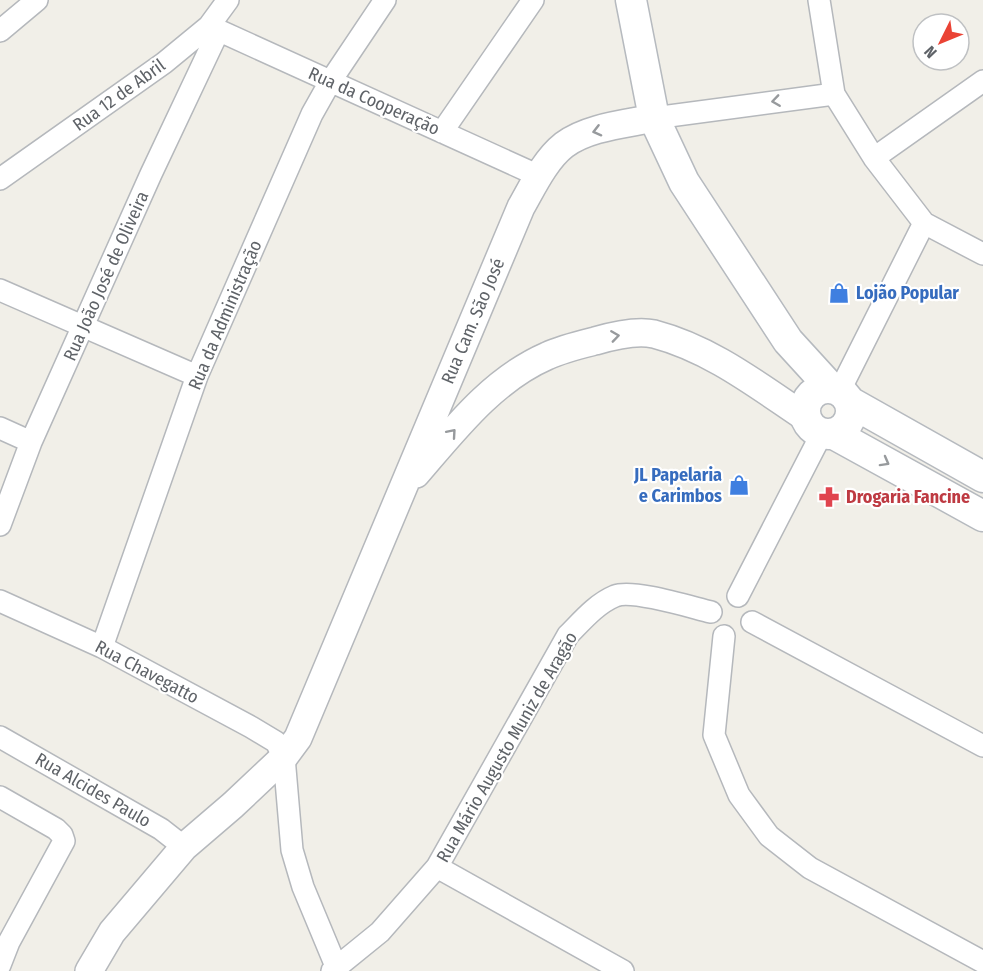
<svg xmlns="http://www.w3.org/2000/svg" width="983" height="971" font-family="'Fira Sans Condensed',sans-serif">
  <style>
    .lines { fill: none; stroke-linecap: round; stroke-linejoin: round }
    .minor-casing { stroke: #b5b8bc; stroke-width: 24 }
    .tertiary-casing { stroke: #b5b8bc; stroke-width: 30 }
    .secondary-casing { stroke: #b6babf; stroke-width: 33 }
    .minor { stroke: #fff; stroke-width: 21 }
    .tertiary { stroke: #fff; stroke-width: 27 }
    .secondary { stroke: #fff; stroke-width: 30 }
    .oneway { stroke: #979a9d }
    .labels { text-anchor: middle; stroke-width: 4.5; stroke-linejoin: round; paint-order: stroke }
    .street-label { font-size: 18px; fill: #5f6368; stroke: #fff }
    .shop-label { font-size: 18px; font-weight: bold; fill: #366cbe; stroke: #fff; text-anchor: start }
    .health-label { font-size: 18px; font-weight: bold; fill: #be3a42; stroke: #fff; text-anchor: start }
  </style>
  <rect width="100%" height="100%" fill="#f1efe8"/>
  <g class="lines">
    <g class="minor-casing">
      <path id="minor" d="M819,0L834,94L874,158L924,223L983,254
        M209,26L539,176
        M0,31L37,0
        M654,118L834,94
        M442,132L533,0
        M874,158L983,81
        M0,179L164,63L209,26L228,0
        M0,290L197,376
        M840,390L924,223
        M0,428L31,442
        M0,525L31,442L151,174L219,30
        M738,596L822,433
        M0,601L102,647L251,727L276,742L284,757L292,850L303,887L338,971
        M752,622L983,746
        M724,636L714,735L739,795L769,836L810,868L983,962
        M102,647L197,376L312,114L330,82L385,0
        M0,737L161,829L184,847
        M0,797L56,829L62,835L64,841L9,942L0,965
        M437,867L623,971
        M332,971L380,932L437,867L568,635C582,621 596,604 615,596C633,589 690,607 711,612"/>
    </g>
    <g class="tertiary-casing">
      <path id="tertiary" d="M416,474C454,430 492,380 547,356C562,349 579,345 595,341C612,336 636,330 654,334C711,349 757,385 805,417
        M89,971L112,932L184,847L233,805L284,757L298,738L521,207C533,186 545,160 564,145C588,127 626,124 654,118"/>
    </g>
    <g class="secondary-casing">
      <path id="secondary" d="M631,0L654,118L684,182L788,341L830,387
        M805 411a23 23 0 1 1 46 0a23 23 0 1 1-46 0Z
        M850,402L983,477
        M834,434L983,516"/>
    </g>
    <use href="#minor" class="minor"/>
    <use href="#tertiary" class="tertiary"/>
    <use href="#secondary" class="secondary"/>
  </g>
  <defs><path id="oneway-chevron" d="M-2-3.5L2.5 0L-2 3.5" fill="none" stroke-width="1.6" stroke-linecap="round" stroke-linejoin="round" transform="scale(1.5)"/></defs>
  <g class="oneway">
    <use href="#oneway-chevron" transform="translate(776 101) rotate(172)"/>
    <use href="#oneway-chevron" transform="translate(597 131) rotate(166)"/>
    <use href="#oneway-chevron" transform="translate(615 336) rotate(-8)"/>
    <use href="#oneway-chevron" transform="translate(452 433) rotate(-49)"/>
    <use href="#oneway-chevron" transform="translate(885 462) rotate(29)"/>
  </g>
  <defs>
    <g id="shop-bare" transform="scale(1.62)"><path d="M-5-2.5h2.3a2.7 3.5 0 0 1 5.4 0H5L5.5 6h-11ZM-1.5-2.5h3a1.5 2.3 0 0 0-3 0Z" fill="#3f7fe0" stroke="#fff" stroke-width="2.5" paint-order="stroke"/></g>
    <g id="pharmacy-bare" transform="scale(1.62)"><path d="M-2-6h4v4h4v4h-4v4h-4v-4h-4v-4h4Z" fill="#e0444e" stroke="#fff" stroke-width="2.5" paint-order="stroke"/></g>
  </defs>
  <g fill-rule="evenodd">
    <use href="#shop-bare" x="839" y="293"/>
    <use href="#shop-bare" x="739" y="485"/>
    <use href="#pharmacy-bare" x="829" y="497"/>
  </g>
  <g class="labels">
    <g class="street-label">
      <text transform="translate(119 95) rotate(-36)" y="6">Rua 12 de Abril</text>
      <text transform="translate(374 101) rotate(24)" y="6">Rua da Cooperação</text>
      <text transform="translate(106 276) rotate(-66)" y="6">Rua João José de Oliveira</text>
      <text transform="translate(225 315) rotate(-67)" y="6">Rua da Administração</text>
      <text transform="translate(473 321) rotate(-67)" y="6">Rua Cam. São José</text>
      <text transform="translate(147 672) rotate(28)" y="6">Rua Chavegatto</text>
      <text transform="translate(507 747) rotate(-60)" y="6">Rua Mário Augusto Muniz de Aragão</text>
      <text transform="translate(93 790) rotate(30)" y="6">Rua Alcides Paulo</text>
    </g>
    <g class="shop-label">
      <text x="856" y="299">Lojão Popular</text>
      <text x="722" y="481" text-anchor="end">JL Papelaria<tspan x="722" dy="21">e Carimbos</tspan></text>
    </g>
    <g class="health-label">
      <text x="846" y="503">Drogaria Fancine</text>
    </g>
  </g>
  <g transform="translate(941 42) rotate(227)"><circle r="28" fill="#ffffff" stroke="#bfc1c3" stroke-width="1.5"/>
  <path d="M0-4.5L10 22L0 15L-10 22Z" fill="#ea4335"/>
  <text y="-9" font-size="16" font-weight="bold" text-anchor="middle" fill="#5f6368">N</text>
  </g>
</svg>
